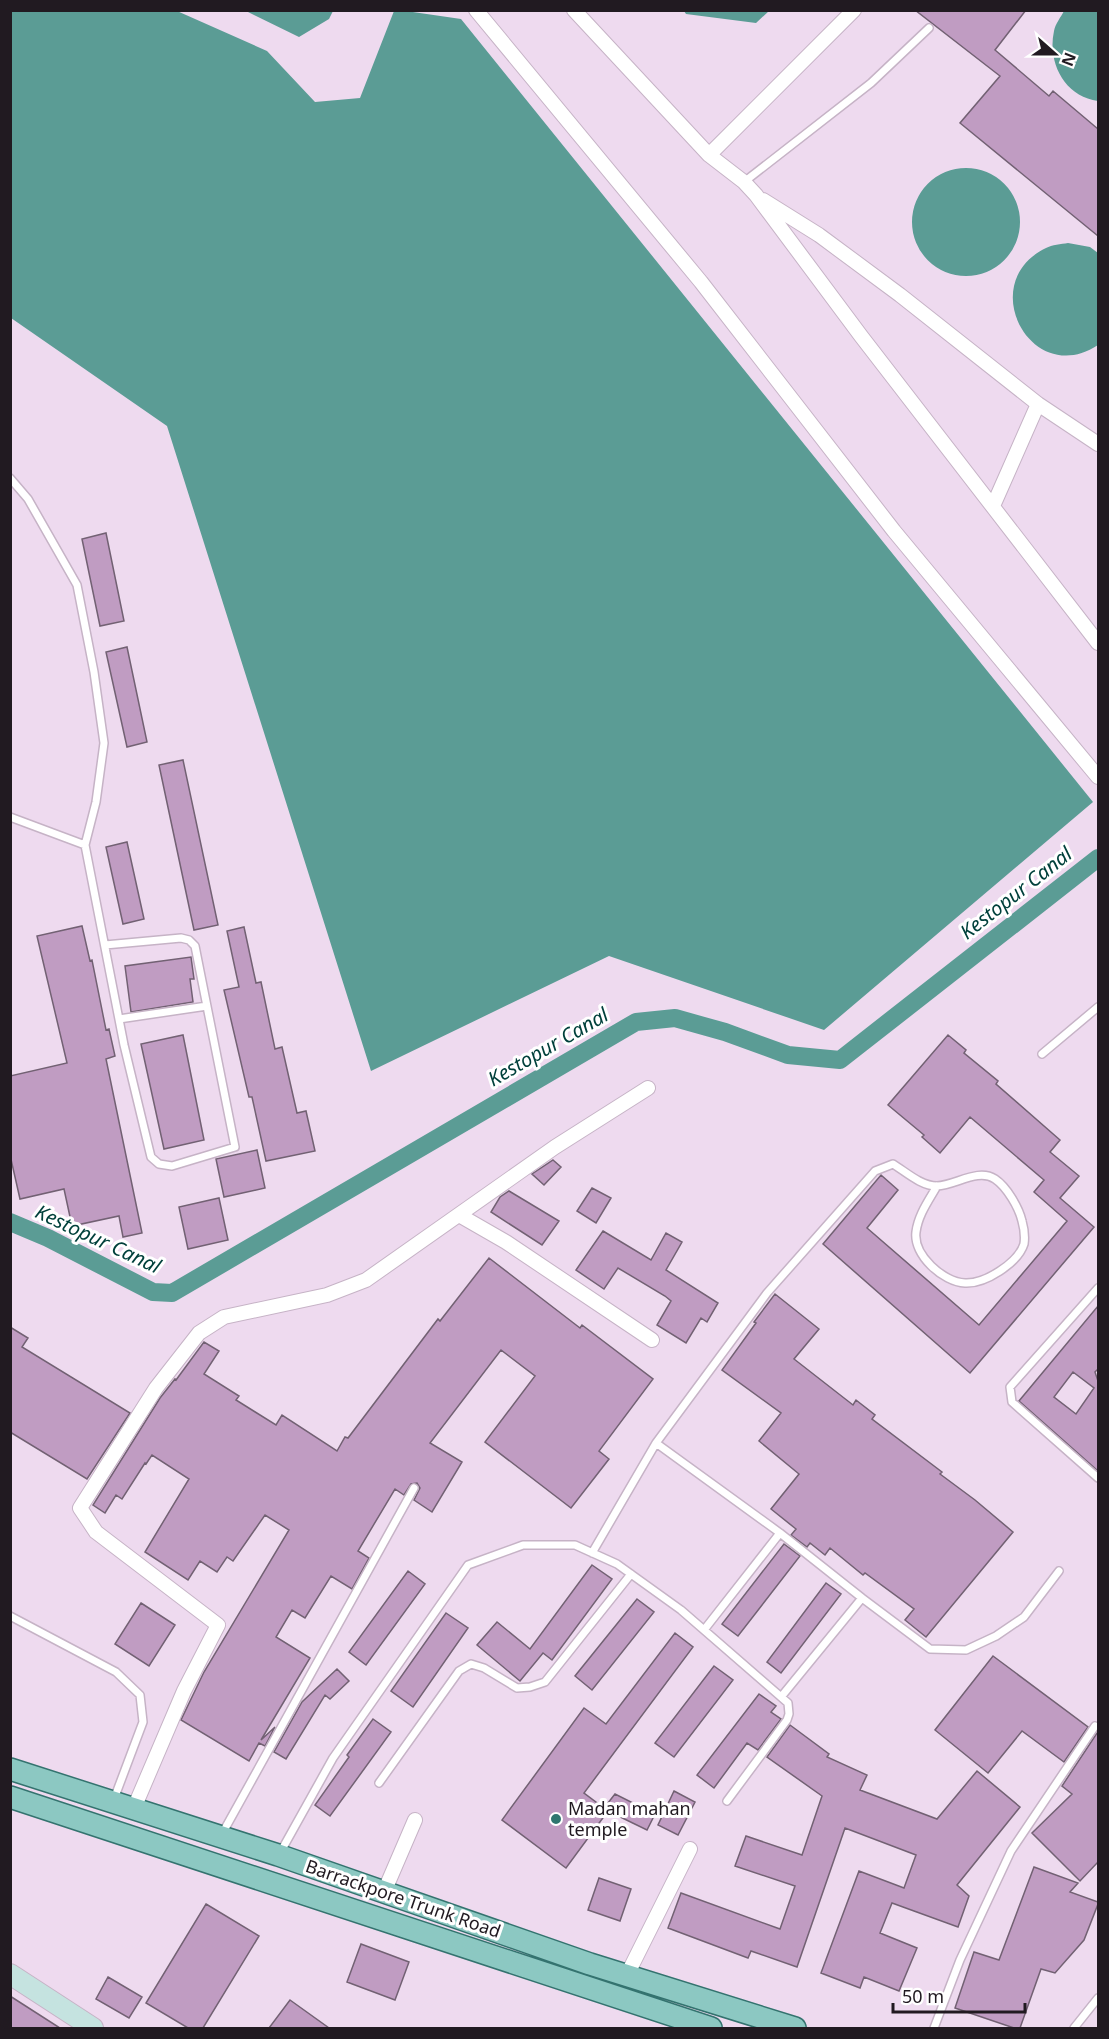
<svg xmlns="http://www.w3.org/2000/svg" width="1109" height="2039" font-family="'Noto Sans',sans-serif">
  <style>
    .water { fill: #5b9c95 }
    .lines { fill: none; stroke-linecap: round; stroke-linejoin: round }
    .canal { stroke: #5b9c95; stroke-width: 18 }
    .building { fill: #c09cc2; stroke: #726173; stroke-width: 1.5; fill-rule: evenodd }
    .lane-casing { stroke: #c6b3c6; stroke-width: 10 }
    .street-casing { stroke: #c6b3c6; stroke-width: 16 }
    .secondary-casing { stroke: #c6b3c6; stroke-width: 22 }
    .primary-casing { stroke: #34736f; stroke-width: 24 }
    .lane { stroke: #fff; stroke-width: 7 }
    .street { stroke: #fff; stroke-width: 14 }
    .secondary { stroke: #c5e3e0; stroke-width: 20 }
    .primary { stroke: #8cc8c2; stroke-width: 21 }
    .poi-dot { fill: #2e766f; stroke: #fff; stroke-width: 2 }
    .labels { text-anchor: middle; stroke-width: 6; stroke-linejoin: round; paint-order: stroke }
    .poi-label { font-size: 18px; fill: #211a21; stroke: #fff; text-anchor: start }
    .street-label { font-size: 18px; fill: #211a21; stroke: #fff }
    .water-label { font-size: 20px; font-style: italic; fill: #00403b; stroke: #fff }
  </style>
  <rect width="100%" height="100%" fill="#eedaef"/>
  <path class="water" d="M11,10L177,11L267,51L315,102L360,98L394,11H406L461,19L1093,802L824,1030L609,956L371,1071L167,426L11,318Z
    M246,11H333L329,19L299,37Z
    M684,11H769L756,23L686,14Z
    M1064,11H1098V101C1065,97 1047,63 1054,31C1055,24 1061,17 1064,11Z
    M912 222a54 54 0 1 1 108 0a54 54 0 1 1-108 0Z
    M1068,243L1090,247L1098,253V345C1032,389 974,283 1046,248C1052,245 1061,244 1068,243Z"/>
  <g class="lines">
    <path class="canal" d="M10,1222L48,1238L153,1292L172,1293L636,1022L675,1018L725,1032L788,1055L840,1060L1098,858"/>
  </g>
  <path class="building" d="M915,10H1026L995,50L1049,96L1053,91L1098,129V236L960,123L1000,76Z
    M106,533L124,621L100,626L82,539Z
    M127,647L147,742L127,747L106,652Z
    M183,760L218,925L194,930L159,765Z
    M127,842L144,919L123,924L106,847Z
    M82,926L90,961L92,960L106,1030L109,1029L115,1056L106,1059L142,1233L123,1237L119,1216L72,1226L64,1189L20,1199L10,1155V1076L67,1063L37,936Z
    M244,927L256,983L261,982L275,1049L282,1047L297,1113L306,1111L315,1151L266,1161L252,1097H249L224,990L239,987L227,931Z
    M191,957L194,979H190L193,1002L131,1012L125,966Z
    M183,1035L204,1140L164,1149L141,1044Z
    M948,1035L966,1050L964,1053L998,1081L996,1084L1060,1140L1050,1152L1079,1176L1060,1198L1094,1227L970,1373L823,1244L881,1175L898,1190L867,1228L979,1325L1067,1221L1034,1192L1044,1180L970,1117L940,1153L922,1137L924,1135L888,1105Z
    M257,1150L265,1188L224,1197L216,1159Z
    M553,1160L561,1167L544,1185L532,1174Z
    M592,1188L611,1198L596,1223L577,1211Z
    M509,1191L559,1221L542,1245L491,1212L500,1197Z
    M219,1198L228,1240L188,1249L179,1207Z
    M603,1231L651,1260L666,1233L682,1242L666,1270L718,1303L707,1322L701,1318L686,1343L657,1325L671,1301L665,1296L618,1268L604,1289L576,1270Z
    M489,1258L580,1328L582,1325L653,1379L599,1451L609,1459L571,1508L485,1442L535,1376L501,1350L430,1443L462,1462L432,1512L414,1500L420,1488L417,1483L411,1484L404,1495L395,1489L358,1551L369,1558L352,1589L331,1576L305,1618L292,1610L276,1637L310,1658L261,1740L275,1727L265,1746L259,1743L249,1761L181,1720L204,1672L289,1530L265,1515L233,1561L227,1557L217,1572L200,1561L188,1580L145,1552L189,1479L152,1455L146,1464L145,1463L122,1499L116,1495L105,1513L93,1505L160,1398L175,1379L176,1380L204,1342L219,1351L204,1374L239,1396L236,1400L276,1425L282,1415L337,1451L345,1437L348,1438L438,1319L440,1321Z
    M775,1294L819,1329L794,1359L853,1405L856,1400L875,1415L872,1419L942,1472L940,1474L975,1500L1013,1532L926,1637L905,1620L914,1609L865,1573L863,1575L830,1548L825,1555L810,1543L807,1547L791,1535L796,1529L771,1509L799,1474L759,1441L781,1413L722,1370L756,1323L754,1322Z
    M1098,1306V1369L1095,1372L1098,1381V1471L1019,1401ZM1073,1372L1094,1388L1076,1414L1054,1397Z
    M10,1327L28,1338L22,1347L130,1413L87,1479L10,1432Z
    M784,1544L800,1556L738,1636L722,1624Z
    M592,1565L612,1579L552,1660L543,1653L520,1681L477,1645L497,1622L530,1649Z
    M408,1571L425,1584L366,1665L349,1652Z
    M826,1583L841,1594L781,1673L767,1662Z
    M637,1599L654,1612L592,1690L575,1676Z
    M141,1603L175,1625L149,1666L115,1644Z
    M446,1613L468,1628L413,1707L391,1691Z
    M675,1633L693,1647L584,1793L604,1808L615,1794L655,1814L647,1830L608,1811L566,1868L502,1820L584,1708L606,1724Z
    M993,1656L1088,1727L1064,1762L1022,1731L988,1773L935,1730Z
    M714,1666L733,1680L674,1757L655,1743Z
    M337,1669L349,1681L330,1699L325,1695L286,1759L274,1752L302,1702Z
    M759,1694L776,1706L771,1712L781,1719L758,1750L747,1743L714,1788L697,1775Z
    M373,1719L391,1732L330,1816L315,1805L349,1757L347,1755Z
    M790,1725L829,1754L827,1757L867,1775L860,1790L937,1819L977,1771L1020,1807L957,1885L969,1896L958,1927L892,1903L880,1933L917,1948L899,1991L864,1977L860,1988L821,1973L859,1871L904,1888L916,1855L845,1828L797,1967L751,1951L748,1958L668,1928L681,1893L780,1929L795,1886L735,1866L746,1836L802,1855L822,1796L767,1757Z
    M1097,1733L1098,1735V1862L1080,1881L1032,1833L1072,1794L1062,1786Z
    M674,1791L695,1802L678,1835L658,1825Z
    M1034,1867L1078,1883L1070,1892L1098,1902V1904L1084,1940L1055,1973L1041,1969L1020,2028H1014L955,2008L974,1952L999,1960Z
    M599,1878L631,1889L620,1921L588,1910Z
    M206,1904L259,1936L203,2028H188L146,2003Z
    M361,1944L409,1962L395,2000L347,1982Z
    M108,1977L142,1997L129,2018L96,1999Z
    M10,1996L60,2028H10Z
    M290,2000L329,2028H269Z"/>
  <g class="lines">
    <g class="lane-casing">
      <path id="lane" d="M744,182L871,83L929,28
        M10,478L28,499L77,585L94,672L104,743L96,802L85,845L124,1045L151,1157L159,1164L172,1166L235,1147L195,946L189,940L181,938L105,945
        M10,817L85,845
        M119,1019L207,1006
        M1042,1054L1098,1007
        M1098,1288L1010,1387L1012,1402L1098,1478
        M656,1443L780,1533L862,1598L930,1649L966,1650L996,1636L1024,1617L1059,1571
        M592,1553L656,1443L767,1293L875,1171L893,1164C906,1172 921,1186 937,1186C956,1185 978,1168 995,1179C1007,1187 1019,1208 1022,1221C1024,1228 1025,1237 1024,1244C1018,1263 985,1284 965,1283C943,1282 913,1255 916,1232C918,1215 929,1200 937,1186
        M10,1616L116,1672L140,1695L143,1722L114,1799
        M704,1630L780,1533
        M781,1697L862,1598
        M379,1783L459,1671L471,1664L484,1668L517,1688L530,1687L545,1682L631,1574
        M222,1834L414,1488
        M280,1853L333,1758L468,1565L523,1545H575L617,1564L681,1610L788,1703L789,1714L787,1720L727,1801
        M934,2028L960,1960L1011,1851L1095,1726
        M1074,2028L1098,1998"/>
    </g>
    <g class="street-casing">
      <path id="street" d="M476,10L701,282L894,531L1098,777
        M574,10L709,155L744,182L756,195L861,336L1098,643
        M709,155L854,10
        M763,200L819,235L900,295L1038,404L1098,444
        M993,506L1038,404
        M459,1215L506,1242L652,1340
        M134,1808L184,1691L218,1625L96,1532L80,1508L156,1388L199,1333L224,1317L327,1295L366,1280L555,1147L648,1088
        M384,1892L415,1820
        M627,1975L690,1849"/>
    </g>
    <g class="secondary-casing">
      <path id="secondary" d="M10,1974L93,2028"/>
    </g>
    <g class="primary-casing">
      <path id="primary" d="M10,1769L278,1855L590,1964L795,2028
        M10,1797L711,2028"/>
    </g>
    <use href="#lane" class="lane"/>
    <use href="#street" class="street"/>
    <use href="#secondary" class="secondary"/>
    <use href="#primary" class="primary"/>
  </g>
  <circle class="poi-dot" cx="556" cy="1819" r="6"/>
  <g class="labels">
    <g class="poi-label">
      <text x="568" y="1815">Madan mahan<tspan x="568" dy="21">temple</tspan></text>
    </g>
    <g class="street-label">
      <text transform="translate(403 1899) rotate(19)" y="6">Barrackpore Trunk Road</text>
    </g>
    <g class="water-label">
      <text transform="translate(1016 893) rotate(-38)" y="7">Kestopur Canal</text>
      <text transform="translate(548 1047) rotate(-30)" y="7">Kestopur Canal</text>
      <text transform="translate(98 1239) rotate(25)" y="7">Kestopur Canal</text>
    </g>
  </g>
  <rect width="1109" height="2039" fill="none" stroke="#211a21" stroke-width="24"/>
  <g transform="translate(1055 54) rotate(111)" stroke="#ffffff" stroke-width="4.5" paint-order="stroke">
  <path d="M0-4.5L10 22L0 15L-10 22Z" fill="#211a21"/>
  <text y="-9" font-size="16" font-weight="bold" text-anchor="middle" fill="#211a21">N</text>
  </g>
  <path d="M893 2003v9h132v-9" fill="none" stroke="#211a21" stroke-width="3"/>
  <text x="902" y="2003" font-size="18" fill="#211a21" stroke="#ffffff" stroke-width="4.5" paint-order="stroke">50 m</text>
</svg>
